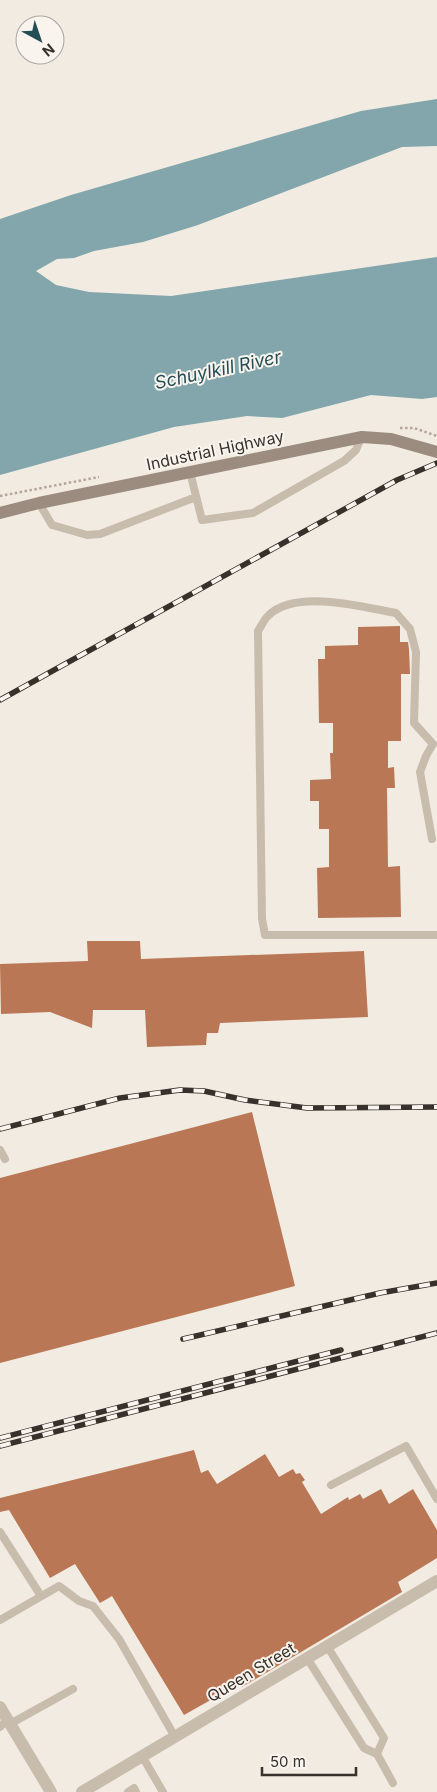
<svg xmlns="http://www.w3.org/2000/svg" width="437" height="1792" font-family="Inter,sans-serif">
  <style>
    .water { fill: #82a6ab }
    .building { fill: #ba7755 }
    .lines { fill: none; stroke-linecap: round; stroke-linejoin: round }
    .path { stroke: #b4a698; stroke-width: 2.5; stroke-dasharray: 2.5 2.5; stroke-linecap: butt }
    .lane { stroke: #c8bcad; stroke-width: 8 }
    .street { stroke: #c8bcad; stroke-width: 12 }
    .secondary { stroke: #9c8c7f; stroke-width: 12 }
    .rail-casing { stroke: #37302b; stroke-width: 5.5 }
    .rail { stroke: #f9f4ed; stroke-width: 4; stroke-dasharray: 11; stroke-linecap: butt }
    .labels { text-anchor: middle; stroke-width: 4; stroke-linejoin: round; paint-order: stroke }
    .street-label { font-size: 16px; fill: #37302b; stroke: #f9f4ed }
    .water-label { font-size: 18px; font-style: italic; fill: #244e55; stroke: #f9f4ed }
  </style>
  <rect width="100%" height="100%" fill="#f1ebe1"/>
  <path class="water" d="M437,99V146L402,147L198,225L143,242L94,251L74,258L57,259L36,271L56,285L89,292L171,296L437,257V397L422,399L371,395L282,418L247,416L174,427L0,475V219L71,195L361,111Z"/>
  <path class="building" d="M400,626V642H408L409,649L410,674H401V741H388V768L394,767L395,788H387L388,867L400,866L401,917L318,918L317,868L329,867V829H319V801H310V780L331,779L330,753H333V723H319L318,659H325V646L358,645V627Z
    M87,941H140L141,959L364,951L368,1017L220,1023L218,1033H207L206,1045L147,1047L145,1010H93L92,1028L50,1012L1,1014L0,964L88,961Z
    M252,1112L295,1286L0,1363V1178Z
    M194,1450L201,1473L208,1470L217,1484L265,1454L279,1477L293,1469L296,1474L300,1473L305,1480L302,1482L321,1514L348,1497L349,1500L360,1494L363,1499L381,1489L389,1504L413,1489L437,1530V1558L398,1582L402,1592L242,1687L239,1684L184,1715L112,1596L100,1603L75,1564L50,1578L9,1510L0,1512V1498Z"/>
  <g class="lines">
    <path class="path" d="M400,428H414L437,436
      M0,496L99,477"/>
    <path class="lane" d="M190,472L202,520L253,513L344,461L356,450L361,438
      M39,503L52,525L87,535L100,534L196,497
      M433,744L414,723L416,652L410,629L396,613C363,607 296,589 269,615C264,619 261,627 258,631L262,919L265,935H437
      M432,839L420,772L426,756L433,744
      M0,1150L5,1159
      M331,1485L406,1446L437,1499
      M0,1532L41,1596
      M0,1620L59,1586L79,1601L93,1606L119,1639L175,1737
      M327,1646L384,1738L377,1754
      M307,1658L364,1748L377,1754L393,1783
      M10,1724L73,1689
      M0,1727L8,1719
      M142,1756L163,1792
      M128,1792L134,1788L136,1792"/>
    <path class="street" d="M0,1707L51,1792
      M82,1792L437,1581"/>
    <path class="secondary" d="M0,513L39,503L362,437L391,439L437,452"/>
    <g class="rail-casing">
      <path id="rail" d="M0,700L397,480L437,463
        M0,1129L120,1098L180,1090L204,1091L245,1100L307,1108L437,1107
        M183,1339L380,1293L437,1283
        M0,1438L341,1350
        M0,1446L437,1333"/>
    </g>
    <use href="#rail" class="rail"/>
  </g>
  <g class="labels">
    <g class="street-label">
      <text transform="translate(215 450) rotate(-12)" y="6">Industrial Highway</text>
      <text transform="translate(251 1672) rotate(-31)" y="6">Queen Street</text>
    </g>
    <g class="water-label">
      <text transform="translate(218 370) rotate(-12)" y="6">Schuylkill River</text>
    </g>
  </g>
  <g transform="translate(40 40) rotate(140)"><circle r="24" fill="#f9f4ed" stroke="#aba69f"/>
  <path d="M0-4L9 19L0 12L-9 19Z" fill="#244e55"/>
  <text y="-8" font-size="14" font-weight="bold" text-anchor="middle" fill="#37302b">N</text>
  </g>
  <path d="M262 1767v8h94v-8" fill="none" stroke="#37302b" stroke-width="2.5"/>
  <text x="270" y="1767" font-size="15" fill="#37302b" stroke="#f9f4ed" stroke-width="4" paint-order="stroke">50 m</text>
</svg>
